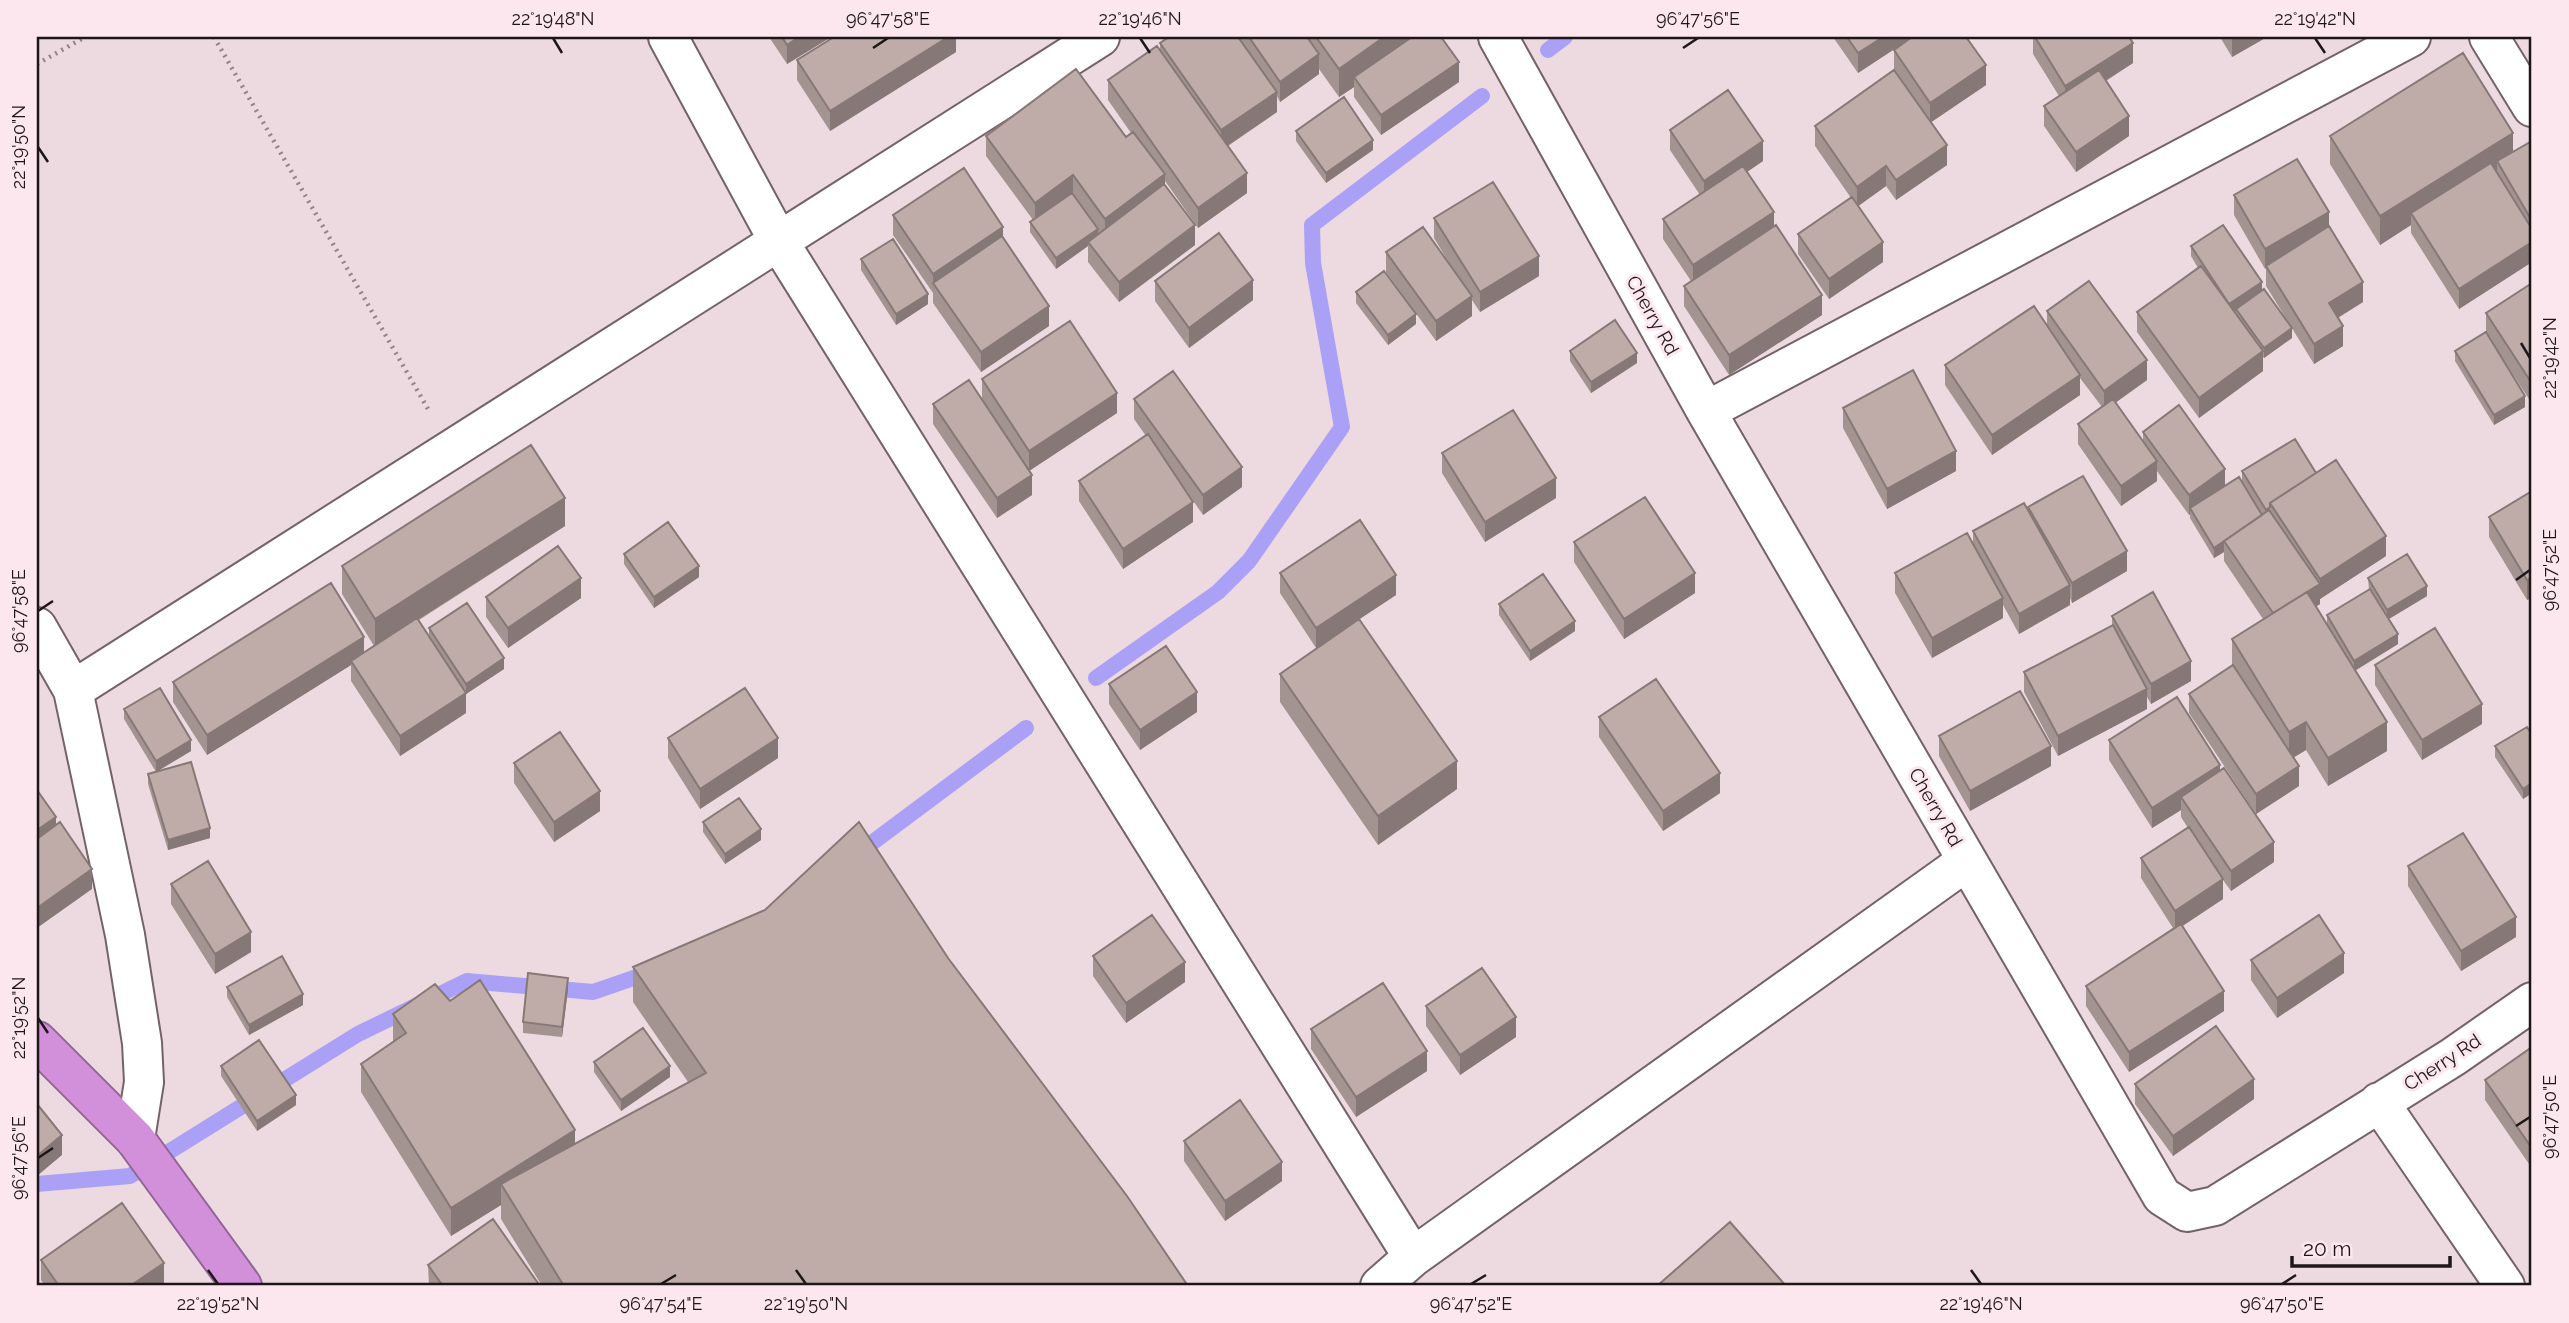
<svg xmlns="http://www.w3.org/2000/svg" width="2569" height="1323" font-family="Raleway,sans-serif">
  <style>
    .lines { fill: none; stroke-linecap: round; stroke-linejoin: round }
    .stream { stroke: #aaa1f7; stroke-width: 16 }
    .minor-casing { stroke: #736368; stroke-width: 42 }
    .highway-casing { stroke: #936596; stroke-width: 42 }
    .path { stroke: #928488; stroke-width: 4.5; stroke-dasharray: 2 5; stroke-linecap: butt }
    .minor { stroke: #fff; stroke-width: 38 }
    .highway { stroke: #d28fda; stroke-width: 38 }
    .wall { fill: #a49491 }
    .shaded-wall { fill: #867876 }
    .building { fill: #bfaca9; stroke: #867876; stroke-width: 2 }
    .ticks { fill: none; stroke: #1e1719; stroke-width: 2.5 }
    .labels { text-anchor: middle; stroke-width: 6; stroke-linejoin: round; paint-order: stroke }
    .street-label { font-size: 19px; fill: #1e1719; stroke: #fbe7ed }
    .neatline { fill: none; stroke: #1e1719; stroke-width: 2.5 }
    .ticks-label { font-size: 18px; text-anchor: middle; fill: #1e1719 }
  </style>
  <rect width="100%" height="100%" fill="#eddae0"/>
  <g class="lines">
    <path class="stream" d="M1548,50L1565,37
      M1096,678L1218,592L1249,561L1342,427L1313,263L1312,225L1482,96
      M857,854L1026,728
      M37,1184L130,1176L358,1034L467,981L593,992L651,972"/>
    <g class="minor-casing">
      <path id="minor" d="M668,37L779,242L1413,1257
        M1498,37L1706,411L2162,1196L2187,1212L2215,1206L2453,1057L2532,1002
        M2489,37L2532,107
        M1706,411L2411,37
        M37,627L73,690L125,935L142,1043L144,1082L135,1139
        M73,690L1100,37
        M2379,1102L2505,1286
        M1380,1286L1413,1257L1967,861"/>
    </g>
    <g class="highway-casing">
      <path id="highway" d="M37,1041L135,1139L242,1286"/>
    </g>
    <path class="path" d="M214,37L428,409
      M37,64L85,37"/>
    <use href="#minor" class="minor"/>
    <use href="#highway" class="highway"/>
  </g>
  <path class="wall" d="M769,37H831L787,64Z
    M956,37V52L830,131L797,80V60Z
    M1169,37H1441L1459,82L1381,135L1354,97V87L1339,97L1319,69V74L1280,102L1277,96V112L1228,146L1247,193L1198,228L1165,181V186L1195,245L1119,302L1088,262V246L1056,269L1030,232V222L1033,220L986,156V136L1126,137L1131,133L1108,100V80L1160,50V43Z
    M1833,37H1966L1986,85L1931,122L1947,165L1896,200L1886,186L1858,206L1883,262L1829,299L1798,254V234L1851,198L1815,146V126L1894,70V49L1858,73Z
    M2033,37H2129L2133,63L2106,81L2129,136L2076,172L2044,126V106L2059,96L2033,54Z
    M2220,37H2267L2232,57Z
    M1670,130L1763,161L1747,172L1774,227L1822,315L1729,375L1684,306V286L1691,281L1663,239V219L1700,195L1670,150Z
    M1296,131L1373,150L1326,183L1296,141Z
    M2330,136L2513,152L2532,141V262L2459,309L2411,233V225L2380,245L2330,164Z
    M2234,195L2329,227L2363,302L2338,318L2343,346L2314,364L2266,286V268L2265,269L2234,215Z
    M893,215L1003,238L1049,326L981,372L933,303V293L893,235Z
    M1434,218L1539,276L1480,312L1472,300V316L1436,341L1386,272V252L1451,266L1434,238Z
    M2191,246L2262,290L2292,338L2264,358L2263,357V371L2199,418L2137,332V312L2198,268L2191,256Z
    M861,259L928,304L896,325L861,270Z
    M1155,281L1253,300L1189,348L1155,301Z
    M2532,283V401L2531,402L2493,344L2525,407L2494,425L2455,361V351L2486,332V313Z
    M1356,292L1416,324L1388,345L1356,303Z
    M2047,311L2147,380L2116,402L2143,441V432L2225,486L2262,514L2242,481V471L2316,473L2386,556L2320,599V604L2316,606L2327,624V615L2369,590L2368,578L2427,596L2389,619L2398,644L2355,671L2387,751L2328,786L2306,750L2293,758L2299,786L2256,814L2189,713V694L2232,666V639L2263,619L2224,561V552L2214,558L2190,518V514L2189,515L2157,471V481L2121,506L2078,444V424L2102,407L2080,378V395L1992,455L1945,385V365L2047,326Z
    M1570,351L1637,363L1591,393L1570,361Z
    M982,379L1117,413L1029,471L1032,495L997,518L933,424V404L982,399Z
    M1134,399L1242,487L1203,515L1185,489L1193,522L1123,569L1079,501V481L1146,436L1134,419Z
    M1843,408L1956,471L1887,509L1843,428Z
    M1442,453L1556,498L1485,542L1442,473Z
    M2532,491L2527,600L2489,537V517Z
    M2028,507L2127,571L2072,603L2070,598V605L2019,634L2003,605V618L1932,658L1895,593V573L1973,544V531L2028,511Z
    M565,526L419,620L429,635V628L504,669L466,694V713L400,756L351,681V665L207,755L173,702V682L364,653L374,646L342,594V566Z
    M1574,542L1695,593L1624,639L1574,562Z
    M624,554L699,577L654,608L624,564Z
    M1280,573L1396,595L1359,619L1457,789L1378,845L1280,702V674L1340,632L1316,648L1280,593Z
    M486,597L581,598L508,648L486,617Z
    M1499,604L1575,631L1530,661L1499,615Z
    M2112,616L2191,681L2151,704L2147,697V709L2058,756L2024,692V672L2112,626Z
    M2375,665L2482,724L2422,760L2375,685Z
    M1109,684L1197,712L1140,750L1109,704Z
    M124,709L191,751L156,772L124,719Z
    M1599,717L1720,793L1663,831L1599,737Z
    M2532,735V793L2523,799L2495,757V746Z
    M1939,736L2051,766L1970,811L1939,756Z
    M668,738L778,758L700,809L668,758Z
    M2109,740L2220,771L2274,862L2231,891L2223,880V899L2182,926L2224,1011L2129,1072L2086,1006V986L2173,928L2141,878V858L2188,828L2181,817V810L2152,828L2109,760Z
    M514,763L600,811L554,842L514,783Z
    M148,774L210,838L168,850L148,784Z
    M703,822L761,840L725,864L703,832Z
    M2408,866L2516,937L2461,971L2408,886Z
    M171,884L251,952L215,974L171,904Z
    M1093,956L1185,982L1126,1023L1093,976Z
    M948,958L1188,1286H542L501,1219V1205L451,1236L361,1092V1064L393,1042V1014L575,1143L688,1082L633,1002V967Z
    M2251,960L2344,973L2277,1018L2251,980Z
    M227,987L303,1005L249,1035L227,997Z
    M568,989L562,1037L523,1033V1022Z
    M1426,1006L1516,1037L1460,1075L1426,1026Z
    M1311,1029L1427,1071L1356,1117L1311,1049Z
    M2532,1047V1162L2529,1164L2485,1100V1080Z
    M594,1062L670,1077L621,1111L594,1072Z
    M221,1066L296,1105L257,1131L221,1076Z
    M2135,1084L2254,1099L2173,1156L2135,1104Z
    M1184,1141L1282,1181L1225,1221L1184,1161Z
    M41,1260L164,1283L159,1286H45L41,1280Z
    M428,1265L540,1286H429Z"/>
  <path class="shaded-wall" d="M799,37H831L787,64V45Z
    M948,37H956V52L830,131V111Z
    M1384,37H1423L1354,77V87L1339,97V69Z
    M1883,37H1913L1858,73V53Z
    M2232,37H2267L2232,57Z
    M2133,43V63L2065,106V86Z
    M1319,54V74L1280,102V82Z
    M1459,62V82L1381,135V115Z
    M1986,65V85L1930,123V103Z
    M1277,92V112L1221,150V130Z
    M2129,116V136L2076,172V152Z
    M2513,133V162L2497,161V171L2416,222L2411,213V225L2380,245V216Z
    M1373,140V150L1326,183V173Z
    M1763,141V161L1704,201V181Z
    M1947,145V165L1896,200V180Z
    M1886,166V186L1857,207V187Z
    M1247,173V193L1198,228V208Z
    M1165,174V194L1105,239V219Z
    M1073,175V195L1035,223V203Z
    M1774,212V232L1693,285V265Z
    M2329,212V232L2266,266L2265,269V249Z
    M1195,225V245L1119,302V282Z
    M1003,227V247L933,283V294V274Z
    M1098,229V240L1088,242V246L1056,269V258Z
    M1883,242V262L1829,299V279Z
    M2532,242V262L2459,309V289Z
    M1539,256V276L1480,312V292Z
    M1253,280V300L1189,348V328Z
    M2262,282V293L2229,315V304Z
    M2363,282V302L2329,323V303Z
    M928,294V304L896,325V314Z
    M1822,295V315L1729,375V355Z
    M1472,296V316L1436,341V321Z
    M1049,306V326L981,372V352Z
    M1416,314V324L1388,345V335Z
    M2343,326V346L2314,364V344Z
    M2292,328V338L2264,358V348Z
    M2263,351V371L2199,418V398Z
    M1637,353V363L1591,393V382Z
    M2147,360V380L2104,411V391Z
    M2080,375V395L1992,455V435Z
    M2532,381V401L2531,402V382Z
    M1117,393V413L1029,471V451Z
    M2525,396V407L2494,425V415Z
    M1956,451V471L1887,509V489Z
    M2157,461V481L2121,506V486Z
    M1242,467V487L1203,515V495Z
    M2225,469V489L2190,508V514L2189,515V495Z
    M1032,475V495L997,518V498Z
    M1556,478V498L1485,542V522Z
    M565,498V526L375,647V619Z
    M1193,502V522L1123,569V549Z
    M2386,536V556L2320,599V579Z
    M2224,541V552L2214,558V548Z
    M2127,551V571L2072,603V583Z
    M699,566V577L654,608V597Z
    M1695,573V593L1624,639V619Z
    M1396,575V595L1316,648V628Z
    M581,578V598L508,648V628Z
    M2532,578V598L2527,600V580Z
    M2320,584V604L2274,636V616Z
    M2070,585V605L2019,634V614Z
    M2427,586V596L2387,620V610Z
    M2003,598V618L1932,658V638Z
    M1575,621V631L1530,661V651Z
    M2398,634V644L2354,671V661Z
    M364,637V657L351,661V665L207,755V735Z
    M504,658V669L466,694V684Z
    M2191,661V681L2151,704V684Z
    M2147,689V709L2058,756V736Z
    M1197,692V712L1140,750V730Z
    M466,693V713L400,756V736Z
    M2482,704V724L2422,760V740Z
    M2306,722V750L2289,760V732Z
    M2387,722V751L2328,786V758Z
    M37,727H38L37,756Z
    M778,738V758L700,809V789Z
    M191,740V751L156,772V761Z
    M2051,746V766L1970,811V791Z
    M1457,761V789L1378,845V816Z
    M2220,765V785L2181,797V810L2152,828V808Z
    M2299,766V786L2256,814V794Z
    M1720,773V793L1663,831V811Z
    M2532,783V793L2523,799V789Z
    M600,791V811L554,842V822Z
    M56,817V837L37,850V830Z
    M210,828V838L168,850V840Z
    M761,829V840L725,864V854Z
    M2274,842V862L2231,891V871Z
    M92,869V889L37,928V908Z
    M2223,879V899L2175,931V911Z
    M2516,917V937L2461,971V951Z
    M251,932V952L215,974V954Z
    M2344,953V973L2277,1018V998Z
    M1185,962V982L1126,1023V1003Z
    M568,978V989L562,1037V1027Z
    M2224,991V1011L2129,1072V1052Z
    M303,994V1005L249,1035V1025Z
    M1516,1017V1037L1460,1075V1055Z
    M1427,1051V1071L1356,1117V1097Z
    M670,1066V1077L621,1111V1100Z
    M2254,1079V1099L2173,1156V1136Z
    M296,1095V1105L257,1131V1121Z
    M575,1130V1158L501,1184V1205L451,1236V1208Z
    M62,1135V1155L37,1176V1156Z
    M2532,1142V1162L2529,1164V1144Z
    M1282,1162V1181L1225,1221V1201Z
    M164,1263V1283L159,1286H130Z"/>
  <path class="building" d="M782,37H799L787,45Z
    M834,37H948L830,111L797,60Z
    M1169,37H1238L1277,92L1221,130L1160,43Z
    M1249,37H1307L1319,54L1280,82Z
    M1316,37H1384L1339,69Z
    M1412,37H1441L1459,62L1381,115L1354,77Z
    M1847,37H1883L1858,53Z
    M1912,37H1966L1986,65L1930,103L1894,50Z
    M2035,37H2129L2133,43L2065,86Z
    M1157,46L1247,173L1198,208L1108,80Z
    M2463,53L2513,133L2380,216L2330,136Z
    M1076,69L1126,137L1133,132L1165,174L1105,219L1073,175L1035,203L986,136Z
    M1894,70L1947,145L1896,180L1886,166L1857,187L1815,126Z
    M2099,70L2129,116L2076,152L2044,106Z
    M1728,90L1763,141L1704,181L1670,130Z
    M1344,97L1373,140L1326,173L1296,131Z
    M2532,141V221L2497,161Z
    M2297,159L2329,212L2265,249L2234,195Z
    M2491,163L2532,229V242L2459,289L2411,213Z
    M1743,166L1774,212L1693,265L1663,219Z
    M964,168L1003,227L933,274L893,215Z
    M1493,182L1539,256L1480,292L1434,218Z
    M1164,184L1195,225L1119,282L1088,242Z
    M1072,193L1098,229L1056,258L1030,222Z
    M1852,197L1883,242L1829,279L1798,234Z
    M1776,225L1822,295L1729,355L1684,286Z
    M2223,225L2262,282L2229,304L2191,246Z
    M2329,226L2363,282L2329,303L2343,326L2314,344L2266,266Z
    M1423,227L1472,296L1436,321L1386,252Z
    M1219,233L1253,280L1189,328L1155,281Z
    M1002,236L1049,306L981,352L933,283Z
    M893,239L928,294L896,314L861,259Z
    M2201,266L2263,351L2199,398L2137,312Z
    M1384,271L1416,314L1388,335L1356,292Z
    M2089,281L2147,360L2104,391L2047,311Z
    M2532,283V381L2531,382L2486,313Z
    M2264,289L2292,328L2264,348L2236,309Z
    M2034,306L2080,375L1992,435L1945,365Z
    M1615,320L1637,353L1591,382L1570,351Z
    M1070,321L1117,393L1029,451L982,379Z
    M2486,332L2525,396L2494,415L2455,351Z
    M1913,370L1956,451L1887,489L1843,408Z
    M1173,371L1242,467L1203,495L1134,399Z
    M969,380L1032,475L997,498L933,404Z
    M2113,399L2157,461L2121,486L2078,424Z
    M2179,405L2225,469L2189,495L2143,432Z
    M1513,410L1556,478L1485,522L1442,453Z
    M1148,434L1193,502L1123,549L1079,481Z
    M2295,439L2316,473L2270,503V507L2266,510L2242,471Z
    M531,445L565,498L375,619L342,566Z
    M2336,460L2386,536L2320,579L2270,503Z
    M2083,476L2127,551L2072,583L2028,507Z
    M2239,477L2262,515L2214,548L2190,508Z
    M2532,491V578L2527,580L2489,517Z
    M1645,497L1695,573L1624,619L1574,542Z
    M2024,503L2070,585L2019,614L1973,531Z
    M2269,510L2320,584L2273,613L2224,541Z
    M1360,520L1396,575L1316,628L1280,573Z
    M668,522L699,566L654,597L624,554Z
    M1967,533L2003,598L1932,638L1895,573Z
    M558,546L581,578L508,628L486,597Z
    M2407,554L2427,586L2387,610L2368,578Z
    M1543,574L1575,621L1530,651L1499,604Z
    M331,583L364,637L207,735L173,682Z
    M2370,589L2398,634L2354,661L2327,615Z
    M2153,592L2191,661L2151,684L2112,616Z
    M2307,592L2387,722L2328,758L2306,722L2289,732L2232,639Z
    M467,603L504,658L466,684L429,628Z
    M417,618L466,693L400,736L351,661Z
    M1359,619L1457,761L1378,816L1280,674Z
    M2113,625L2147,689L2058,736L2024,672Z
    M2435,628L2482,704L2422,740L2375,665Z
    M1166,646L1197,692L1140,730L1109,684Z
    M2233,665L2299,766L2256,794L2189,694Z
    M1656,679L1720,773L1663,811L1599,717Z
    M160,688L191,740L156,761L124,709Z
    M745,688L778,738L700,789L668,738Z
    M2020,691L2051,746L1970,791L1939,736Z
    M2177,697L2220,765L2152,808L2109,740Z
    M2527,727L2532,735V783L2523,789L2495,746Z
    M560,732L600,791L554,822L514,763Z
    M191,762L210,828L168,840L148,774Z
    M2224,768L2274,842L2231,871L2181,797Z
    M37,790L56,817L37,830Z
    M739,798L761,829L725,854L703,822Z
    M60,822L92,869L37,908V839Z
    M859,822L948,958L1127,1196L1188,1286H564L501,1184L706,1073L633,967L765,910Z
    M2189,827L2223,879L2175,911L2141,858Z
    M2463,833L2516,917L2461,951L2408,866Z
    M208,861L251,932L215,954L171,884Z
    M1152,915L1185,962L1126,1003L1093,956Z
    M2319,915L2344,953L2277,998L2251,960Z
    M2181,924L2224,991L2129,1052L2086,986Z
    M282,956L303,994L249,1025L227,987Z
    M1482,968L1516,1017L1460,1055L1426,1006Z
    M528,973L568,978L562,1027L523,1022Z
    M480,980L575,1130L451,1208L361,1064L406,1033L393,1014L435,984L450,1001Z
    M1383,983L1427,1051L1356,1097L1311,1029Z
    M2216,1026L2254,1079L2173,1136L2135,1084Z
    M643,1028L670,1066L621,1100L594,1062Z
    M259,1040L296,1095L257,1121L221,1066Z
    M2532,1047V1142L2529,1144L2485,1080Z
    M1240,1100L1282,1162L1225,1201L1184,1141Z
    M37,1104L62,1135L37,1156Z
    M122,1203L164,1263L130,1286H59L41,1260Z
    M493,1219L540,1286H443L428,1265Z
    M1730,1222L1786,1286H1657Z"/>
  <path class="ticks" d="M553,38L562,53M1140,38L1150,53M2315,38L2325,53M873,48L888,38M1683,48L1698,38M38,147L48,162M2521,343L2530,358M2516,580L2530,570M38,611L53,601M38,1018L48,1033M2516,1126L2530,1117M38,1158L53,1148M208,1270L218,1284M796,1270L806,1284M1971,1270L1981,1284M661,1284L676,1275M1471,1284L1486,1275M2282,1284L2296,1275"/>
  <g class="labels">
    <g class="street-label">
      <text transform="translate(1653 315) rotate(61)" y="7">Cherry Rd</text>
      <text transform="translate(1936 807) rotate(60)" y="7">Cherry Rd</text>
      <text transform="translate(2442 1062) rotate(-33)" y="7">Cherry Rd</text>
    </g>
  </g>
  <rect width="2569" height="1323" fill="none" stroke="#fbe7ed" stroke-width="77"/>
  <path d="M2292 1256v10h158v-10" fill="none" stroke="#1e1719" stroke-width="3.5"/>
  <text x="2303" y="1256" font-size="21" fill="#1e1719" stroke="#fbe7ed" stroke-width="5" paint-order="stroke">20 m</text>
  <rect x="38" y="38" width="2492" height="1246" class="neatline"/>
  <g class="ticks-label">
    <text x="553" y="25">22°19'48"N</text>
    <text x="888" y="25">96°47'58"E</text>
    <text x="1140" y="25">22°19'46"N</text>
    <text x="1698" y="25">96°47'56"E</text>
    <text x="2315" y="25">22°19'42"N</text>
    <text transform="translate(19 147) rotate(-90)" y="6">22°19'50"N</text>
    <text transform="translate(2550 358) rotate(-90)" y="6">22°19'42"N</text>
    <text transform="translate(2550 570) rotate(-90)" y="6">96°47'52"E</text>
    <text transform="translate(19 611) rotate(-90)" y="6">96°47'58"E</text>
    <text transform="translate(19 1018) rotate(-90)" y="6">22°19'52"N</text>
    <text transform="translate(2550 1117) rotate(-90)" y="6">96°47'50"E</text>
    <text transform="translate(19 1158) rotate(-90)" y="6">96°47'56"E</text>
    <text x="218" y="1310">22°19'52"N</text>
    <text x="661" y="1310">96°47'54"E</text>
    <text x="806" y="1310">22°19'50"N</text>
    <text x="1471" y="1310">96°47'52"E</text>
    <text x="1981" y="1310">22°19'46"N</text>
    <text x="2282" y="1310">96°47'50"E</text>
  </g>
</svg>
